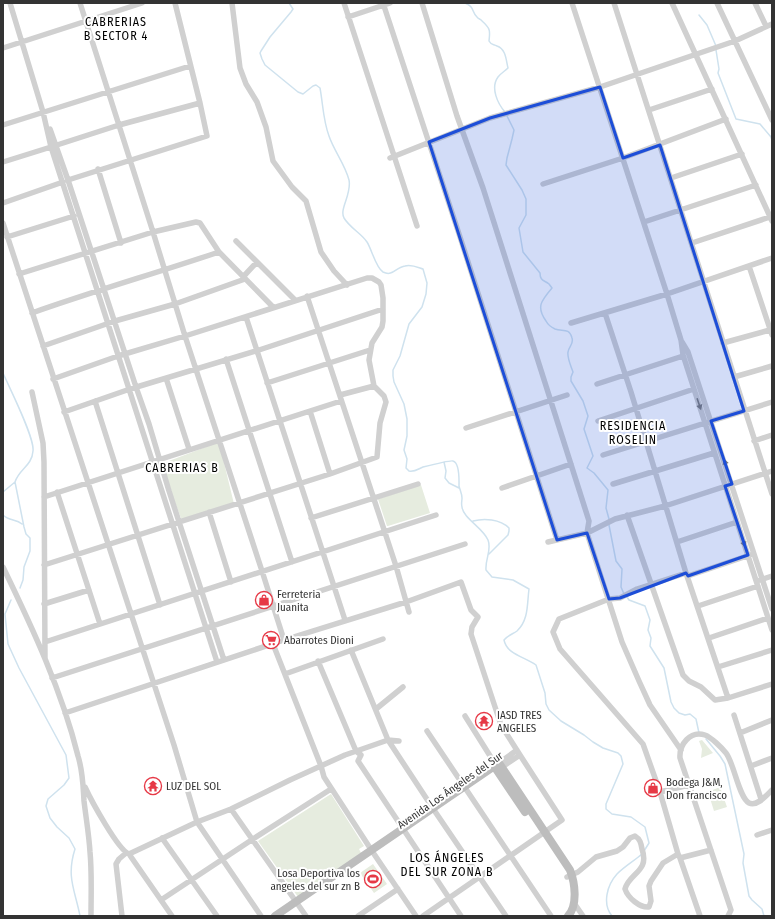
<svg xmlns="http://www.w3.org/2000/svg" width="775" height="919" font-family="'Fira Sans Condensed',sans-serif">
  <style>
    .green { fill: #e6ecdf }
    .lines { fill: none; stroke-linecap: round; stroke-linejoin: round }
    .stream { stroke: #cfe2ee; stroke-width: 1.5 }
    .street { stroke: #d0d0d0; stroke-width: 5.5 }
    .secondary { stroke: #bdbdbd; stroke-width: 8 }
    .oneway { fill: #7a7a7a }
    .marked { fill: #1d4ed8; fill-opacity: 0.2; stroke: #1d4ed8; stroke-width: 3; stroke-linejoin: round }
    .labels { text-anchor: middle; stroke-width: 4; stroke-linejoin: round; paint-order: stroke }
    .poi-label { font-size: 11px; fill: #333; stroke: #fff; text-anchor: start }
    .street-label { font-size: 11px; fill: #333; stroke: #fff }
    .neighbourhood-label { font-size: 12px; letter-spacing: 1px; fill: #000; stroke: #fff }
  </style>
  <rect width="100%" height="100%" fill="#fff"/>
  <path class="green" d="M219,442L234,504L182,521L161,464Z
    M421,485L430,513L388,526H387L378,499Z
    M702,740L713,753L701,758L702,749L699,741Z
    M720,787L727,807L714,811L708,792Z
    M331,794L364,846L359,849L361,853L298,897L258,841Z
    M373,864L387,884L374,893L360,873Z"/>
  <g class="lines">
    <path class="stream" d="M289,3L293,9L291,12L270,37L261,51L260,53L262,59L265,65L298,92L303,94L313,86L316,85L320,88C323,104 323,120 329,136C334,151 345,164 349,180C352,194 339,209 344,218C350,228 361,233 367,242C372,250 376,268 383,272C393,277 396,267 405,266C411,264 417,267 423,269L427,283L426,294L422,307L409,324L400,356L393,370V376L394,382L404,404L407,419V436L404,450L407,459L406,468L409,471C415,472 418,469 423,467C427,466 451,460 453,461C460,463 459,480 459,486C460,490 462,494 462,498C462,501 461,504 462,507C463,518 483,528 488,540C492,550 485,559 486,570L492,577L513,580L529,589C527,603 529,620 517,631C513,634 508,635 504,640C507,655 526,657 536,665L545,693L546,704L549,710L561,721L584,735L593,742L603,748L618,753L621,756L623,764L606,804V809L612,814L631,817L645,827L649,843L644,851
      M465,3C475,7 471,11 477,17C478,19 481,19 482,21C491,29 490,31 489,41C491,45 493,44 497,46C506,49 506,60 508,68C505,71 501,73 498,77C490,88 498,104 505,112
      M699,15L707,25L716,46
      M716,50L719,69L718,73L736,119L760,124L771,137L772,140
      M507,116L514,130L512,139L507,158L506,165L522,190L526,199V215L519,228L523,252L540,273C540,281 544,280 549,284L552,288C541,301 536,307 546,321C548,325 551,327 555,329C562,332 569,327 572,338C574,344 569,346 568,352C567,358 571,366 573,372L571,377V381L583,401L588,416L584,429L593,456L587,468L594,473L608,490L606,508L609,519
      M3,373C9,387 35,438 33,451C32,466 19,469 15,482L24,527L26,534L30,538V551L24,567L23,580L20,588
      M444,462L446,471L445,478L449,483L459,488
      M3,492L15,482
      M3,515C9,521 16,519 22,524
      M473,521C484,518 500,519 509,528V531L508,535L489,554
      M609,525L616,561L622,569L621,587L624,594
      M627,597L629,600L645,606L650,620L648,630L651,638L650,646L664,668L671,702L674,708L679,713L685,715L690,714L696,719L699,733
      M11,600L5,614L8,644L19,668L66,755L69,778L64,785L48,799L46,806L50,818L57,827L69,838L75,849C66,877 75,890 80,916
      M706,739L720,756L725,764L744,854L743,863L749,896L752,900L762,909L764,916
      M612,916C602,904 607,885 617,874C625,866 634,861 642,854"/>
    <path class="street" d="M10,3L43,112L51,147L217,662
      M80,3L153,232L185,336L262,571L284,640
      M232,3L240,68L246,84L257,102L266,127L273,161L292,187L306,201L321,252L334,271L347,285
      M344,3L417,226
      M383,3L460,237L557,540
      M422,3L457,116L483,188L589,521L587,533L622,642L639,681L650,705L681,750
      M572,3L667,294L681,340L683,355L772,630
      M614,3L772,494
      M672,3L772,221
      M717,3L772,120
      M755,3L766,26
      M348,17L390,3
      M3,48L142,3
      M649,110L712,89
      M3,125L190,66
      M50,129L68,180L136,387L149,424L169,491L224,660
      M57,145L119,125L200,103
      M390,158L490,118L600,87L735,41L772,24
      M3,162L51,147
      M98,169L121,243
      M671,178L742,154
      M68,180L207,136L200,103L175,3
      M543,184L623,158L726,119
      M3,203L63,182
      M644,222L756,185
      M3,223L174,745L197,822L261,916
      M7,237L74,216
      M236,241L295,300
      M692,243L770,217
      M749,266L772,335
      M19,274L153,232L196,222L200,223L219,252L273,307
      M243,277L257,262
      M307,296L396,566L409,612
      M32,313C94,291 157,273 219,252
      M605,313L631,392L686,573L728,698
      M246,317L345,620
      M571,323L667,294L772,258
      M682,342L688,352L772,609
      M723,343L770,330
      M43,346L115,321L175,304L245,279
      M226,359L292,562
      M734,377L772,366
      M166,378L189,449
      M267,383L370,350
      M597,384L683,356
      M32,392L43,443L44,462L45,658
      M340,395L374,386
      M95,401L160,605
      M310,411L330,474
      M64,412L130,389L256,351L383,309
      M598,421L694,389
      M466,428L567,395
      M754,441L772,435
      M603,455L772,402
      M613,484L714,453
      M502,488L571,464
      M57,492L100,624
      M44,497L341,401
      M209,512L231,582
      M627,515L683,675L689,681L701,687L715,700L728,698L772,684
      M311,518L418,484
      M548,542L587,533L615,519L665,506L772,471
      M677,542L737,522
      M44,565L330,474L377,457L380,423L386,402L384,396L374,386L369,360L372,343L382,327L383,321V298L381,285L379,282L372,278H367L185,336L118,356L53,379
      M3,567C32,627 62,691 78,756C83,772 83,785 84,801C86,818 89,835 90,852C92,873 91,895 91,916
      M686,573L637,589L620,598L609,599L559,619L553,632L560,649L643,744L660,792L678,854L680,858L700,916
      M688,576L750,555
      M760,580L772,576
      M44,604L89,590
      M698,606L758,586
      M709,638L768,618
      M45,642L436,515
      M273,644L321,766L324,777L372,851L416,916
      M351,650L388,740L436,813L506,916
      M318,661L356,751L361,755L358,761L461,916
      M718,667L772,650
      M285,674L383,639
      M52,678L465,544
      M376,709L403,687
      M65,713L284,640L406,602L461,582L471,610L478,617L472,627L471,634L501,725L520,755L502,767
      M734,715L761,799
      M465,716L492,759L494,766
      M427,731L551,916
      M740,733L772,720
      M497,762L499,763L517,750
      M751,766L772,758
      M85,787C91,800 118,850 129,854L172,916
      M660,792L689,785
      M231,809L306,916
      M757,835L772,830
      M162,838L217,916
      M129,854L197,822L231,809L290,780L345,755L388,740L399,741
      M680,858L711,850
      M567,877L578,872L596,857L617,851L623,847L630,838L635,836C640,839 641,843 642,849C650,872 629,873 625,889C628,898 640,908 649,907L651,901L649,886L651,881L663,863L678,854
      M161,900L253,839L331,789
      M574,903L583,916
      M122,916L116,864L119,859L126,853
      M358,916L398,889
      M423,916L562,820L520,755
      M728,916L731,910L680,758C679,745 690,730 705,735C711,737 722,748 726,753C734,763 739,798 749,803C757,807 767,795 772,790"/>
    <path class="secondary" d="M494,766L525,812
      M275,916L499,763L570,870C575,883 578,905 568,916"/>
  </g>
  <defs><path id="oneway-solid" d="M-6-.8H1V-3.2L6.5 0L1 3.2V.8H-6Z"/></defs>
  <g class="oneway">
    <use href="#oneway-solid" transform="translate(699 404) rotate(71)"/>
    <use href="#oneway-solid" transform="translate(726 465) rotate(-108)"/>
    <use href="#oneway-solid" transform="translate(743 541) rotate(72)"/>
  </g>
  <path class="marked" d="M600,87L623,158L660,145L744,411L711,421L732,484L725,486L748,555L688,576L686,573L620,598L609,599L587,533L557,540L429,142L490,118Z"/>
  <defs>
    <g id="shop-ring" transform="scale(0.9)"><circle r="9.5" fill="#fff" stroke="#e63946" stroke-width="1.5"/><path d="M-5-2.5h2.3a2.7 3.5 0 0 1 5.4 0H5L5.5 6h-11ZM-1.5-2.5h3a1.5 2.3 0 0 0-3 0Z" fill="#e63946"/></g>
    <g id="supermarket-ring" transform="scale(0.9)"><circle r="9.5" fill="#fff" stroke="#e63946" stroke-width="1.5"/><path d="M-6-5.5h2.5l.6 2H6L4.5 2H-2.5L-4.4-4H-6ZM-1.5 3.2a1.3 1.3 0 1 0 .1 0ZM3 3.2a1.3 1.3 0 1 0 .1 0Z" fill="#e63946"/></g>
    <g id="temple-ring" transform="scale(0.9)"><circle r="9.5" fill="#fff" stroke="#e63946" stroke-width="1.5"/><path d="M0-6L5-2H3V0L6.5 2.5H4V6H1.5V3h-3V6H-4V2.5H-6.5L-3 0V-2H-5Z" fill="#e63946"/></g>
    <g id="stadium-ring" transform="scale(0.9)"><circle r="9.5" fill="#fff" stroke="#e63946" stroke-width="1.5"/><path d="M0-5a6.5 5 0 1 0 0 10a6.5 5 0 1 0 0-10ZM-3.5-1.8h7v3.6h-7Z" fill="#e63946"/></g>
  </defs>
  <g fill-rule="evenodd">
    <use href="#shop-ring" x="264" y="600"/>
    <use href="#supermarket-ring" x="271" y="640"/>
    <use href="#temple-ring" x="484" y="721"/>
    <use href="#temple-ring" x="153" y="786"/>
    <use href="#shop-ring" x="653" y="788"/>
    <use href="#stadium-ring" x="373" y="879"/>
  </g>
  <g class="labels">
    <g class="poi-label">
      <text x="277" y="598">Ferreteria<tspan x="277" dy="13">Juanita</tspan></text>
      <text x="284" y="644">Abarrotes Dioni</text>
      <text x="497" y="719">IASD TRES<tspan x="497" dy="13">ANGELES</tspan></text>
      <text x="666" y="786">Bodega J&amp;M,<tspan x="666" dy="13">Don francisco</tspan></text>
      <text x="166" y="790">LUZ DEL SOL</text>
      <text x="360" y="877" text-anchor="end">Losa Deportiva los<tspan x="360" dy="13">angeles del sur zn B</tspan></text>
    </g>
    <g class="street-label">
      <text transform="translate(450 790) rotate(-35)" y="4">Avenida Los Ángeles del Sur</text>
    </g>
    <g class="neighbourhood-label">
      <text x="116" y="26">CABRERIAS<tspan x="116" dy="14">B SECTOR 4</tspan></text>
      <text x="633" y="430">RESIDENCIA<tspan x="633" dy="14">ROSELIN</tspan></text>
      <text x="182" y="472">CABRERIAS B</text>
      <text x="447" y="862">LOS ÁNGELES<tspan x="447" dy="14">DEL SUR ZONA B</tspan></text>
    </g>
  </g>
  <rect width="775" height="919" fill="none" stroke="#333333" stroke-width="8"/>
</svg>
